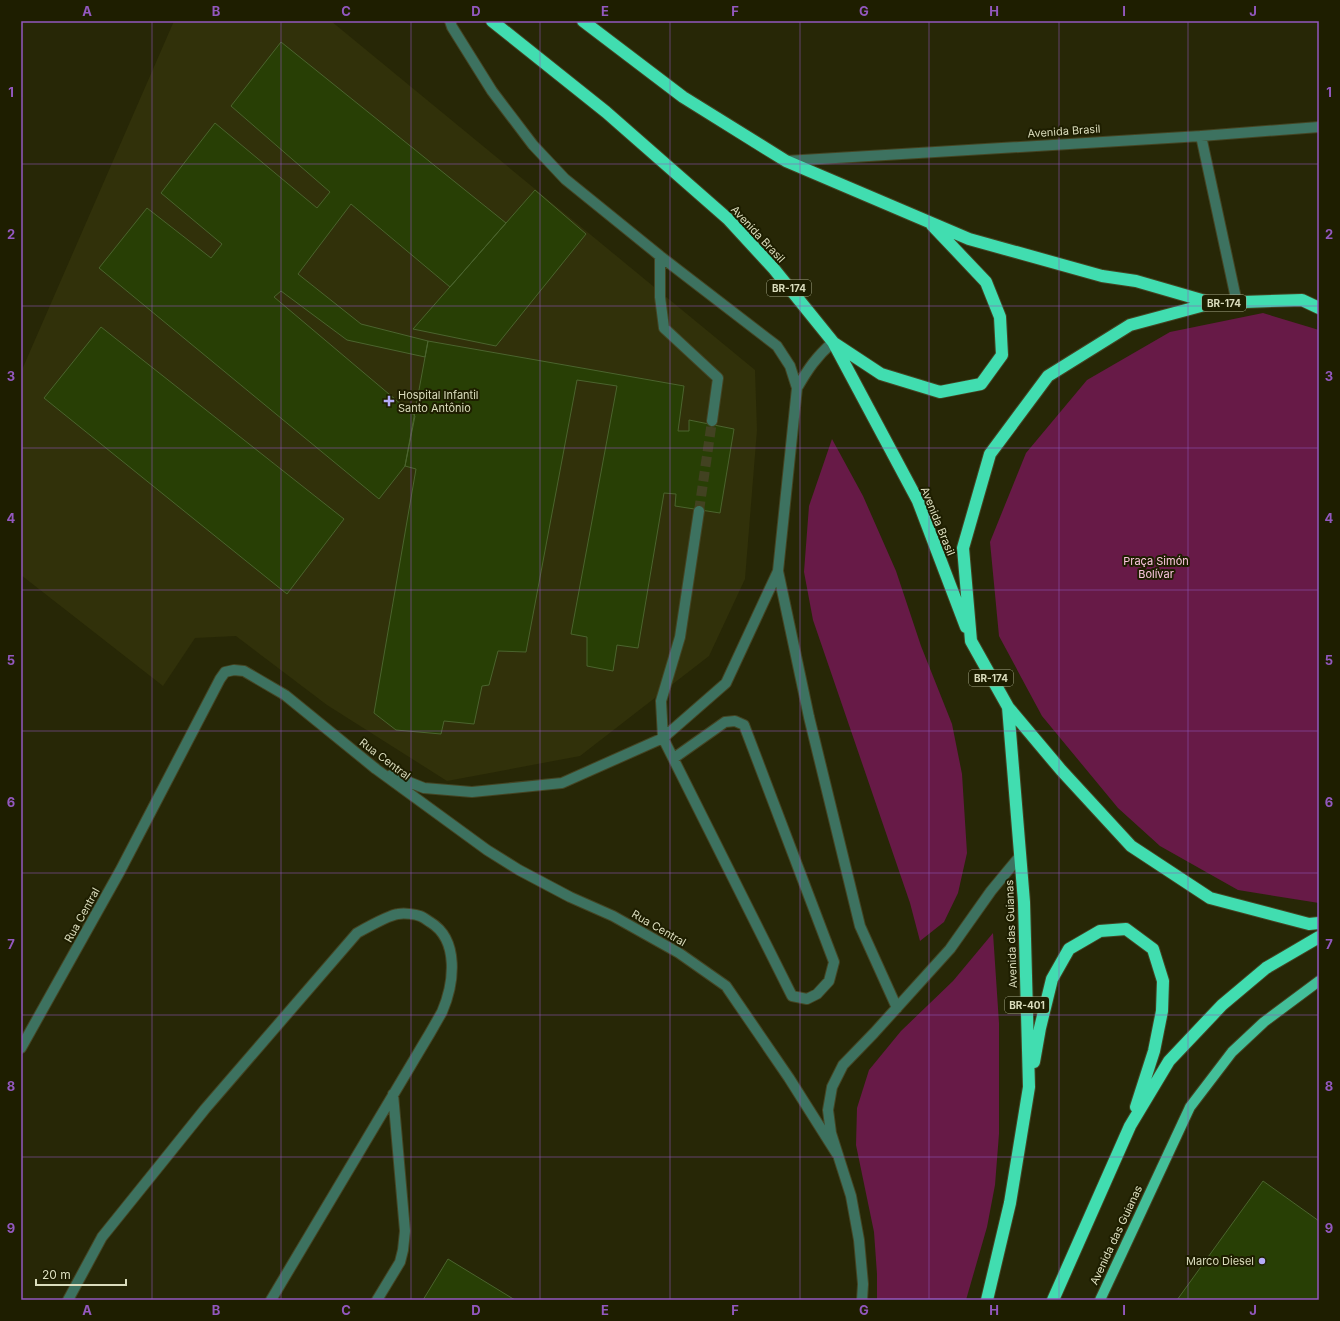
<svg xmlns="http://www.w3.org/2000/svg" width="1340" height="1321" font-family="Inter,sans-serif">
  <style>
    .built { fill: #31310a }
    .green { fill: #671a47 }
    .building { fill: #283f05; stroke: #4b642e }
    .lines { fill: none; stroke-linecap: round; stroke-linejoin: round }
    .minor-tunnel { stroke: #424221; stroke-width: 10; stroke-dasharray: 10 5; stroke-linecap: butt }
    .minor-casing { stroke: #444423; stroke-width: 12 }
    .major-casing { stroke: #444423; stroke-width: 12 }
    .highway-casing { stroke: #444423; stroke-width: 14 }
    .minor { stroke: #3d7260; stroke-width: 10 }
    .major { stroke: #43bf99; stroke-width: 10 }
    .highway { stroke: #41ddb0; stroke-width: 12 }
    .grid { fill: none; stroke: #9358be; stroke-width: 1; stroke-opacity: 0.55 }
    .poi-dot { fill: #b5acf8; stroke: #1e1e00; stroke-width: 1.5 }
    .labels { text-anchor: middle; stroke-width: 4; stroke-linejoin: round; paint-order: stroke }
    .shield { fill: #1e1e00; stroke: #a2a484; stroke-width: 1 }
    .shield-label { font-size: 10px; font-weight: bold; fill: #dbddbd }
    .street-label { font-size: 11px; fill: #dbddbd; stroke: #1e1e00 }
    .poi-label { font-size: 11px; fill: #dbddbd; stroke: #1e1e00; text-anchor: start }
    .park-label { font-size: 11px; fill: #fcc6df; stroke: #1e1e00 }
    .neatline { fill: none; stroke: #9358be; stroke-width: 1.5 }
    .grid-label { font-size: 13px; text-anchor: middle; font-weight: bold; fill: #9358be }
  </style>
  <rect width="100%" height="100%" fill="#272706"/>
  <path class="built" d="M174,21H331L755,370L757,430L745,579L709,656L580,756L447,781L327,705L236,636L195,638L163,686L21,575V372Z"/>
  <path class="green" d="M1263,313L1319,330V903L1238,890L1160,846L1118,808L1042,716L999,636L990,542L1026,453L1087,380L1170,332Z
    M832,439L863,496L896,571L921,646L952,724L962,774L967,853L958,893L944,922L920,941L910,903L813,620L804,572L809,506Z
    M993,933L999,1023V1134L995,1185L987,1227L966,1300H877V1274L874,1232L856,1145L857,1108L869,1070L901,1031L953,981Z"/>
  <path class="building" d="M281,42L506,223L450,287L351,204L298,274L361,324L428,341L425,357L347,340L281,291L274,297L415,416L405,466L379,499L99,268L147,208L211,258L222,244L161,193L215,123L317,208L330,192L231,106Z
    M535,190L586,234L496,346L413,329Z
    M101,327L344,519L287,594L44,398Z
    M428,341L684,386L678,431H689V420L734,429L720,513L675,506L676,494L664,493L638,648L617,645L613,671L587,666V637L571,634L617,386L577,380L526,652L498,651L489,685L482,686L474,724L444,721L441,734L396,730L374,713L416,469L405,466Z
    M1263,1181L1319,1221V1300H1177Z
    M448,1259L515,1300H423Z"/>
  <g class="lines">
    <path class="minor-tunnel" d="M699,511L712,421"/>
    <g class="minor-casing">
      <path id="minor" d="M450,21L452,27L492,91L533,145L565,179L660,256L777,346L790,366L797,388
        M1201,136L1237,303
        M786,161L1201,136L1319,127
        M660,256V297L664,328L718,378L712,421
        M833,342C816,357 808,369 797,388L778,571L809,717L860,926L897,1008
        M674,758L725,722L735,721L744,725L834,962L829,981L817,994L807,999L792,996L663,738L661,701L680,637L699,511
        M391,775L424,788L472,792L562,783L663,738L726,683L778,571
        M21,1048L120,871L220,679L225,672L234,670L244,671L285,695L376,769L487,850L519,870L570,897L613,916L679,953L726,986L789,1078L837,1154
        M68,1300L102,1237L205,1109L357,933C366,928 389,915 398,914C404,913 415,914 420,916C423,917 427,920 430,922C460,940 454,984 442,1012C438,1019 434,1026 430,1033L271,1300
        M377,1300L400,1262L403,1250L405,1231L393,1094
        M862,1300L863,1284L859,1240L851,1196L831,1133L828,1110L832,1087L843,1065L874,1033L950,949L991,891L1020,856"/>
    </g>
    <g class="major-casing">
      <path id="major" d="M1100,1300L1190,1107L1232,1052L1264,1022L1319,981"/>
    </g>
    <g class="highway-casing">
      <path id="highway" d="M492,21L606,112L728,219L774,269L833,342L918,501L966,627
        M583,21L683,97L786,161L969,239L1102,276L1136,281L1212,303
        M1319,308L1302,300L1212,303L1130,325L1048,376L990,454L963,548L971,641L1008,707L1061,770L1131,846L1210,898L1309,924L1319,923
        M834,343L881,374L940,392L981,384L1002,355L1000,317L986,282L932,225
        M1034,1062L1040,1028L1052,979L1069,949L1100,931L1126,929L1153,949L1163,981L1162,1011L1154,1051L1136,1107
        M987,1300L1010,1203L1029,1087L1024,902L1008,707
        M1053,1300L1130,1126L1169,1061L1222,1005L1266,968L1319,937"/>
    </g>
    <use href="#minor" class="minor"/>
    <use href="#major" class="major"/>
    <use href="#highway" class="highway"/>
  </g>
  <path class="grid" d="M152,21V1300M281,21V1300M411,21V1300M540,21V1300M670,21V1300M800,21V1300M929,21V1300M1059,21V1300M1188,21V1300M21,164H1319M21,306H1319M21,448H1319M21,590H1319M21,731H1319M21,873H1319M21,1015H1319M21,1157H1319"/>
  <g class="poi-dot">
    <path d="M387 395h4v4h4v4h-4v4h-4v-4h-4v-4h4z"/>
    <circle cx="1262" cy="1261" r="4"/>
  </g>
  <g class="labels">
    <g class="shield">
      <rect x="767" y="280" width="44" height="16" rx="3"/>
      <rect x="1202" y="295" width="44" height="16" rx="3"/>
      <rect x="969" y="670" width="44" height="16" rx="3"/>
      <rect x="1005" y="997" width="44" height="16" rx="3"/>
    </g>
    <g class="shield-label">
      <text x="789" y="292">BR-174</text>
      <text x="1224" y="307">BR-174</text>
      <text x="991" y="682">BR-174</text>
      <text x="1027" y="1009">BR-401</text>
    </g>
    <g class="street-label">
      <text transform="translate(1064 131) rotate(-4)" y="4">Avenida Brasil</text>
      <text transform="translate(758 234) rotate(47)" y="4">Avenida Brasil</text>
      <text transform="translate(938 521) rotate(68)" y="4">Avenida Brasil</text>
      <text transform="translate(385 759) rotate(37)" y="4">Rua Central</text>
      <text transform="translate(82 915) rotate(-61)" y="4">Rua Central</text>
      <text transform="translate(659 928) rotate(30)" y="4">Rua Central</text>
      <text transform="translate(1011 934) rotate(-92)" y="4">Avenida das Guianas</text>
      <text transform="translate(1116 1235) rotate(-65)" y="4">Avenida das Guianas</text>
    </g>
    <g class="poi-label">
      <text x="398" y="399">Hospital Infantil<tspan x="398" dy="13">Santo Antônio</tspan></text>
      <text x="1254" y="1265" text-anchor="end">Marco Diesel</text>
    </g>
    <g class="park-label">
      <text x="1156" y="565">Praça Simón<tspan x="1156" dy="13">Bolívar</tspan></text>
    </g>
  </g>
  <rect width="1340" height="1321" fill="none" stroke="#1e1e00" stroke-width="44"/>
  <path d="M36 1279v6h90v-6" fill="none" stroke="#dbddbd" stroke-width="2"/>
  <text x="42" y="1279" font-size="12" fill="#dbddbd" stroke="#1e1e00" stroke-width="3" paint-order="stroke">20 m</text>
  <rect x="22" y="22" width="1296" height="1277" class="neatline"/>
  <g class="grid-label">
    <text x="87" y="16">A</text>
    <text x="216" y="16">B</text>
    <text x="346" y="16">C</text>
    <text x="476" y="16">D</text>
    <text x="605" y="16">E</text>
    <text x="735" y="16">F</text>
    <text x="864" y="16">G</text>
    <text x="994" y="16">H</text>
    <text x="1124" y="16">I</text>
    <text x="1253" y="16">J</text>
    <text x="11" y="97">1</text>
    <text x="1329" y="97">1</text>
    <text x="11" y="239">2</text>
    <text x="1329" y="239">2</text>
    <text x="11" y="381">3</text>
    <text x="1329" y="381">3</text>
    <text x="11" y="523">4</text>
    <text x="1329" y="523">4</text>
    <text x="11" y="665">5</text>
    <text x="1329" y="665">5</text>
    <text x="11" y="807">6</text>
    <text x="1329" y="807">6</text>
    <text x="11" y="949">7</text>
    <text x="1329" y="949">7</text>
    <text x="11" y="1091">8</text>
    <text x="1329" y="1091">8</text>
    <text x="11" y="1233">9</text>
    <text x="1329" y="1233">9</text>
    <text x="87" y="1315">A</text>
    <text x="216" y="1315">B</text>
    <text x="346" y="1315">C</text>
    <text x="476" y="1315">D</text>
    <text x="605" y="1315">E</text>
    <text x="735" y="1315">F</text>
    <text x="864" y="1315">G</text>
    <text x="994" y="1315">H</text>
    <text x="1124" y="1315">I</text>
    <text x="1253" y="1315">J</text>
  </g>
</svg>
